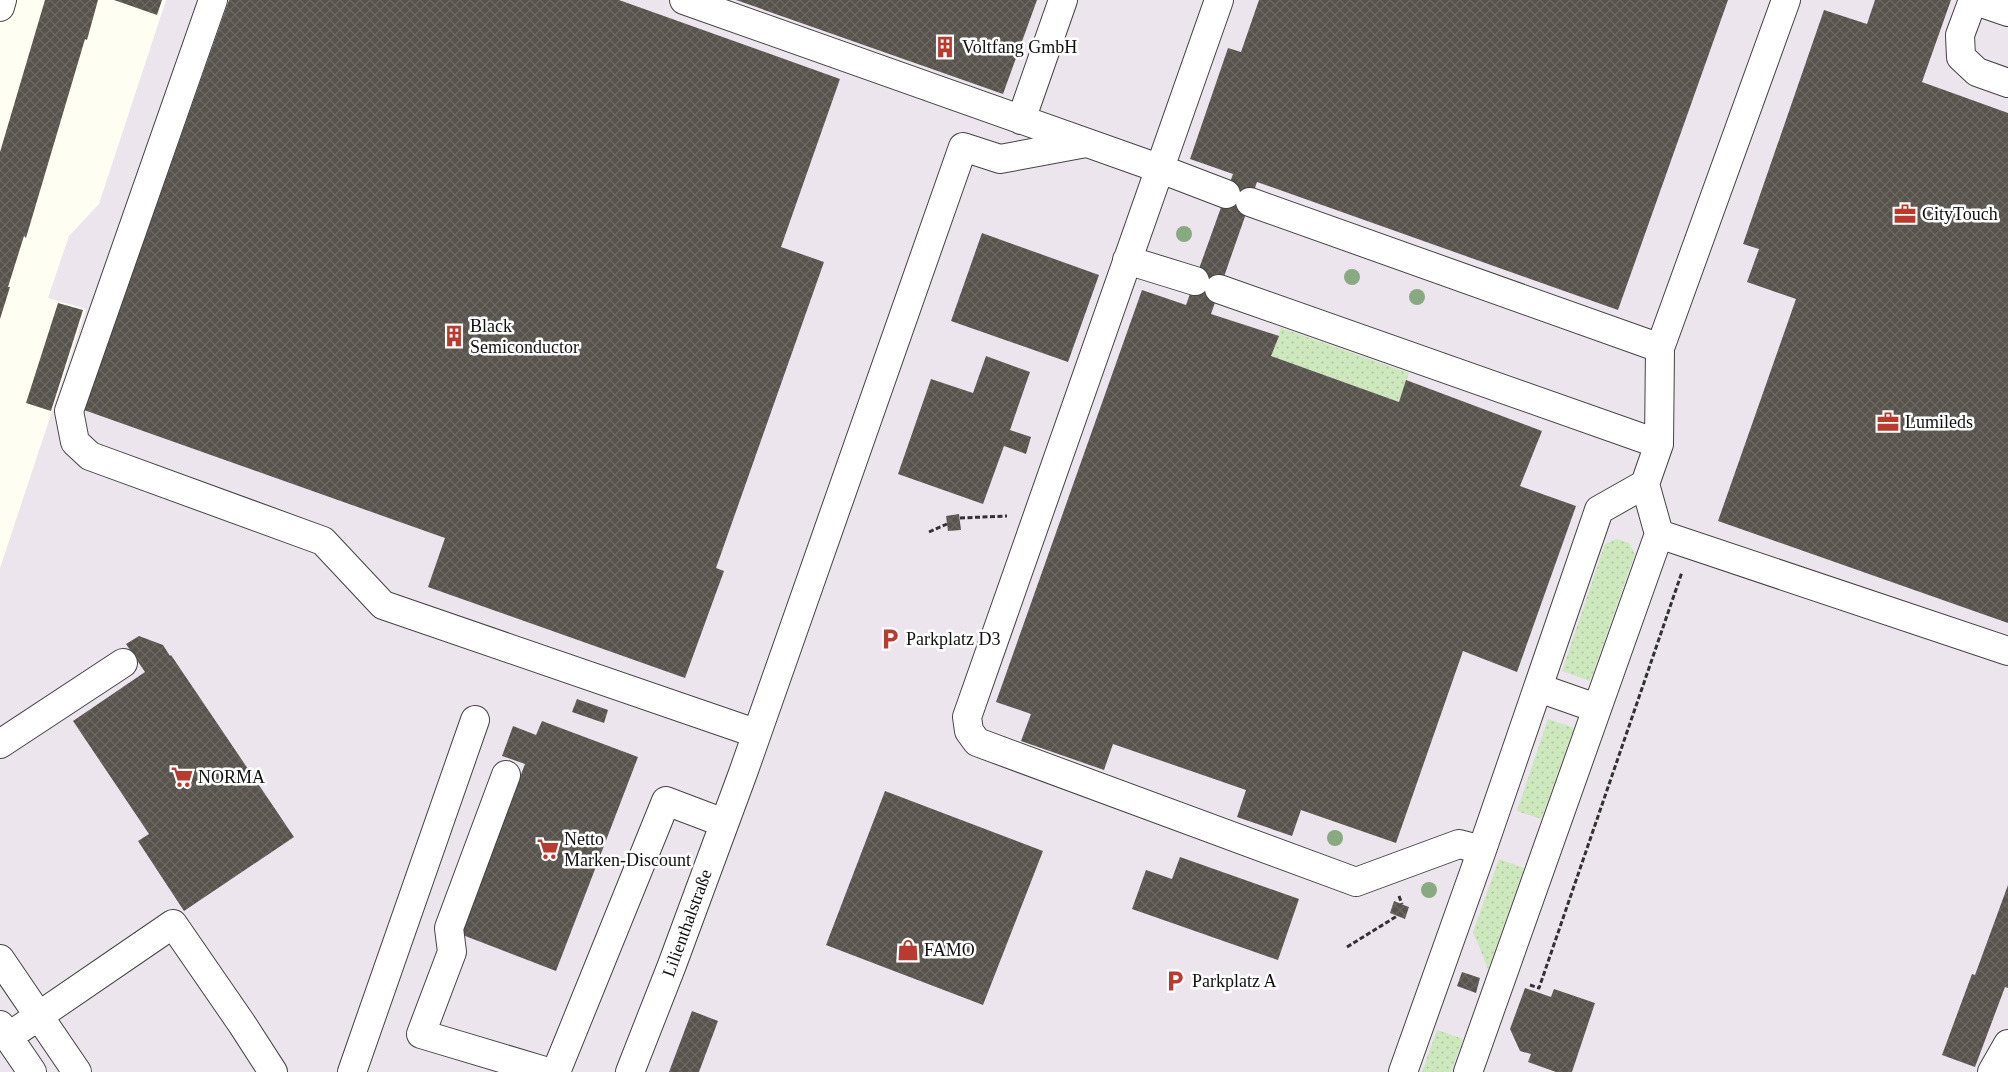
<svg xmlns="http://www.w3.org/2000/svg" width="2008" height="1072" font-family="Georgia,serif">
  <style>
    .industrial { fill: #ede5ed }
    .grass { fill: url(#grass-dots) }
    .building { fill: url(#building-cross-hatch) }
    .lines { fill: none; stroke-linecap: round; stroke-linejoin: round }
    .minor-casing { stroke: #434343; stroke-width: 30 }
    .path { stroke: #323232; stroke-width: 3; stroke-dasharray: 5 2.5; stroke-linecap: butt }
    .minor { stroke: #fff; stroke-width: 28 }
    .tree { fill: #88aa81 }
    .labels { text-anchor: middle; stroke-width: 5; stroke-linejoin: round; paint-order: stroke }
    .poi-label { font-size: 18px; fill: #101010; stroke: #fff; text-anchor: start }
    .street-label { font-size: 18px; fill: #101010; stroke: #fff }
  </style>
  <defs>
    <pattern id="grass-dots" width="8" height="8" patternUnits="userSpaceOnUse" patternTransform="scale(1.25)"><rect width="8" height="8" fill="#cee8be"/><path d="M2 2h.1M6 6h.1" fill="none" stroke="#b0c6a2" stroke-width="1.8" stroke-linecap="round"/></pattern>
    <pattern id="building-cross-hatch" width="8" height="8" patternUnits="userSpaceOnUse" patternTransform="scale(1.25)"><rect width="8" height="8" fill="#58534d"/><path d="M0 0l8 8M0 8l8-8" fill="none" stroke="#6b6762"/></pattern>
  </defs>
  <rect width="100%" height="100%" fill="#fefef3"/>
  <path class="industrial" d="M166,0H2008V1072H0V568L86,309L48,298L69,236L99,204Z"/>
  <path class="grass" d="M1281,328L1409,373L1399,402L1271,357Z
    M1617,539L1629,543L1635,554L1590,681L1562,671L1605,544Z
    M1548,719L1574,728L1541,819L1517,811Z
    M1499,859L1524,868L1488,969L1473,932Z
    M1437,1030L1463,1039L1451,1072H1422Z"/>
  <path class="building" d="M45,0H98L87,40L85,39L26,238L24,236L8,287H10L0,319V152Z
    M114,0H162L157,15Z
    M229,0H619L840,79L781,247L824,262L716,568L724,571L685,678L428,587L445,538L84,410Z
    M736,0H1037L1003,94Z
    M1259,0H1728L1618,310L1257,182L1211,314L1279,336L1271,356L1399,402L1406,380L1542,431L1520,486L1576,506L1517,672L1463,651L1396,843L1301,810L1292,836L1237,817L1246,790L1113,744L1104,770L1021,741L1031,714L996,702L1142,290L1186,305L1233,174L1190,159L1228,48L1241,52Z
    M1875,0H1951L1922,82L2008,113V623L1718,521L1796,299L1747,282L1759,249L1743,244L1824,10L1867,24Z
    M982,233L1099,275L1068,362L951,321Z
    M58,303L83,310L51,411L26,403Z
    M986,356L1030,372L1010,430L1031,437L1026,454L1004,446L983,504L898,474L931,379L973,393Z
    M959,514L961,530L948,531L946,516Z
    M139,636L163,645L170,656L171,655L294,837L184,911L138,841L149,834L73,721L145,672L126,644Z
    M577,699L608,710L604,723L572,712Z
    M542,721L638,757L556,971L460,934L525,764L502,756L513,726L536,735Z
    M885,791L1043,851L983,1005L826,945Z
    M1180,857L1299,899L1278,960L1132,909L1146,870L1172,879Z
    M2008,885V988L2005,987L1975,1067L1942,1055L1972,974L1975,975Z
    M1394,901L1409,907L1405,919L1390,913Z
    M1462,972L1480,978L1476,993L1457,986Z
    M1525,988L1551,997L1554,989L1595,1003L1572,1072H1556L1528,1062L1531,1054L1520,1051L1510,1029Z
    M692,1011L718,1021L699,1072H669Z"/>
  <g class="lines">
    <g class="minor-casing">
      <path id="minor" d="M213,0L69,411L75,442L90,456L323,541L383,605L755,733
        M684,0L1158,168L1226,194
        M1219,0L967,717L969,731L977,742L1356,882L1459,844L1482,850
        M1973,0L1960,35L1961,57L1977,72L2008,83
        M1973,0L2008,12
        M0,7L2,0
        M1021,120L1063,0
        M1250,202L1660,348
        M1127,260L1195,281
        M1219,289L1659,444
        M1645,484L1659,444L1660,348L1786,0
        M1659,534L2008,651
        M1539,688L1596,708
        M0,744L123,663
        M506,775L449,928L452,952L421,1034L548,1072
        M0,959L77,1072
        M0,1025L32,1072
        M8,1037L173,924L242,1024L273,1072
        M352,1072L475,720
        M556,1072L666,801L724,823
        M630,1072L672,965L743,773L963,147L1000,159L1086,143
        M1403,1072L1482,850L1599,510L1645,484L1659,534L1468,1072
        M1992,1072L2008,1044"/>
    </g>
    <path class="path" d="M960,518L1007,516
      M929,532L947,524
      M1399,896L1402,904
      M1347,947L1397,916
      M1530,985L1539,988L1682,572"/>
    <use href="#minor" class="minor"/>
  </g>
  <g class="tree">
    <circle cx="1184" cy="234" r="8"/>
    <circle cx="1352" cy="277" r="8"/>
    <circle cx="1417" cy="297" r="8"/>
    <circle cx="1335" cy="838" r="8"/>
    <circle cx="1429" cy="890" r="8"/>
  </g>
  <defs>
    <g id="building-bare" transform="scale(1.725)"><path d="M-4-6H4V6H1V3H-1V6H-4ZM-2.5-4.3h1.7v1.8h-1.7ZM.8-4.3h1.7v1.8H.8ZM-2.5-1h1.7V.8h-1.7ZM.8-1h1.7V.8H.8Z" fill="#b93b2f" stroke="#fff" stroke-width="2.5" paint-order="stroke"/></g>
    <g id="office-bare" transform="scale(1.725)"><path d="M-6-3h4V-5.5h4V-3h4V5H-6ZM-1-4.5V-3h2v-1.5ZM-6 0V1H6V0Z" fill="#b93b2f" stroke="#fff" stroke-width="2.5" paint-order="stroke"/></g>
    <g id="parking-bare" transform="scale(1.725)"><path d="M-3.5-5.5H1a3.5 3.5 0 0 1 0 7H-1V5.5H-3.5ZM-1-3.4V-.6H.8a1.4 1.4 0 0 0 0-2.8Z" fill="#b93b2f" stroke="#fff" stroke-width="2.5" paint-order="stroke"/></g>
    <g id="supermarket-bare" transform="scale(1.725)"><path d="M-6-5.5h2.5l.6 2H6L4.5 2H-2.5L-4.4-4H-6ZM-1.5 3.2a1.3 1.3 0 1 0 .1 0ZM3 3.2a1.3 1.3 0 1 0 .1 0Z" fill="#b93b2f" stroke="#fff" stroke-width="2.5" paint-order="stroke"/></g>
    <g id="shop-bare" transform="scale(1.725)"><path d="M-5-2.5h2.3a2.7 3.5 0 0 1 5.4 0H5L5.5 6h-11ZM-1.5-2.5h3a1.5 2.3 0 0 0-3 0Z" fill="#b93b2f" stroke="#fff" stroke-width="2.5" paint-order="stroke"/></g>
  </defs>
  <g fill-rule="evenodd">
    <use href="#building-bare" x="945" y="47"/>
    <use href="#office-bare" x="1905" y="214"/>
    <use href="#building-bare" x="454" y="336"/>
    <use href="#office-bare" x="1888" y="422"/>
    <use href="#parking-bare" x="890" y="639"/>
    <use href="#supermarket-bare" x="182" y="777"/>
    <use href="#supermarket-bare" x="548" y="849"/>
    <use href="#shop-bare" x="908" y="950"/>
    <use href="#parking-bare" x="1175" y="981"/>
  </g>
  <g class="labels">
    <g class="poi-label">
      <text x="962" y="53">Voltfang GmbH</text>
      <text x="1922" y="220">CityTouch</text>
      <text x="470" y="332">Black<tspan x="470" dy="21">Semiconductor</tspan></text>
      <text x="1905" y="428">Lumileds</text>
      <text x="906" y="645">Parkplatz D3</text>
      <text x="198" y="783">NORMA</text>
      <text x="564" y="845">Netto<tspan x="564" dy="21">Marken-Discount</tspan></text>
      <text x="924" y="956">FAMO</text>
      <text x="1192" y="987">Parkplatz A</text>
    </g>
    <g class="street-label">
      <text transform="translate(687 923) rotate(-70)" y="6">Lilienthalstraße</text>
    </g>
  </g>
</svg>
